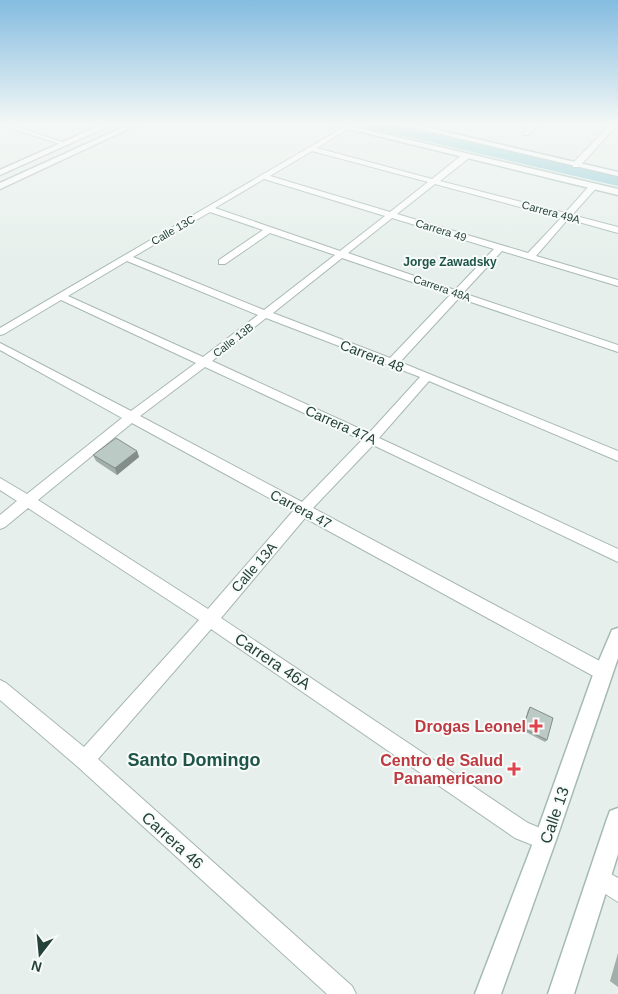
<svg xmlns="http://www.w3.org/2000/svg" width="618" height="994" font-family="Helvetica,sans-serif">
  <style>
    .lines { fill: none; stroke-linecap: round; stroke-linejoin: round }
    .river { fill: #8ec9d4; fill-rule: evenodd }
    .minor-casing { stroke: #a8b8b2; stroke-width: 2 }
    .tertiary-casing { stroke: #a8b8b2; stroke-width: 3 }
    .secondary-casing { stroke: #a4bbb3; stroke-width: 3 }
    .minor { fill: #fff; fill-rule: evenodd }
    .tertiary { fill: #fff; fill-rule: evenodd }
    .secondary { fill: #fff; fill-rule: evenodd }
    .wall { fill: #a1aea9 }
    .shaded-wall { fill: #838d89 }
    .building { fill: #bbcac4; stroke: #838d89 }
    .health-dot { fill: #e0444e; stroke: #f7fbf9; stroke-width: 2 }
    .labels { text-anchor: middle; stroke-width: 4; stroke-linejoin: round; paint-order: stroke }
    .far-street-label { font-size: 11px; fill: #24423a; stroke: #f7fbf9 }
    .far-neighbourhood-label { font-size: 12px; font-weight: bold; fill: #1f5548; stroke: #f7fbf9 }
    .street-label { font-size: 14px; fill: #24423a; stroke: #f7fbf9 }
    .near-street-label { font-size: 16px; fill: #24423a; stroke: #f7fbf9 }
    .near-health-label { font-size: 16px; font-weight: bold; fill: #be3a42; stroke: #f7fbf9; text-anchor: end }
    .near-neighbourhood-label { font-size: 18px; font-weight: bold; fill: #1f5548; stroke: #f7fbf9 }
  </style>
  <rect width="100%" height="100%" fill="#e6efeb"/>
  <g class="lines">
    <path class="river" d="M366,125H394L618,176V186L373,129L368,128Z"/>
    <g class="minor-casing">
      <path id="minor" d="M1,125H12L68,144L63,145Z
        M532,125H539L527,135H523V133Z
        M610,125H617L579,167H573V163Z
        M344,127L349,128L317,148L432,179L463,154H469V158L440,181L565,213L591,184L598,186L572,215L618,227V233L568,219L536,256L618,280V286L502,251L463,293L618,345V352L459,298L400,362L618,451V461L429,381L379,438L618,549V562L373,445L313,508L609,666L612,672L609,678L603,680L597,678L305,518L221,618L528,823L552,833L555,840L552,847L545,850L515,838L211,629L98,759L352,986L356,994H327L78,767L0,700V680L6,683L84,747L199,620L28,508L5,527L0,529V515L17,501L0,490V478L27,494L122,418L0,350V343L131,411L196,363L61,300L4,334L0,335V328ZM312,151L428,182L390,212L270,176ZM264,179L385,216L340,251L215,208ZM435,184L561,218L528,253L397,214ZM210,212L263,230L219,260V264H225L270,233L335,255L264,310L133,257ZM392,218L494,249L455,290L348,253ZM342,258L450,295L390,358L273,313ZM127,261L258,315L203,357L68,296ZM266,318L420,377L369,433L212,361ZM205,367L362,440L302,502L140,416ZM132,423L293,511L208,609L38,500Z
        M600,868L618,878V902L593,886L589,879L593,872Z"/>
    </g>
    <g class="tertiary-casing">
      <path id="tertiary" d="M101,125H111L0,175V170Z
        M128,125H137L0,189V183Z"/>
    </g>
    <g class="secondary-casing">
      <path id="secondary" d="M333,125H346L618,189V195Z
        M403,125H416L618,172V176Z
        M618,628V658L556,840L501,994H475L534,840L594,672L612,630Z
        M618,808V854L574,994H548L607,819L610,811Z"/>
    </g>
    <use href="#minor" class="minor"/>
    <use href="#tertiary" class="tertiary"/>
    <use href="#secondary" class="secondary"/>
  </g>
  <path class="wall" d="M137,451L139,457L117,475L96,461L93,455Z
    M530,707L547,740L545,742L522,730L528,710Z
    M618,953V987L610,981Z"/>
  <path class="shaded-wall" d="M137,451L139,457L117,475L115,468Z"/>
  <path class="building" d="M116,438L137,451L115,468L93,455Z
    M530,707L553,718L547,740L523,728Z"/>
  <linearGradient id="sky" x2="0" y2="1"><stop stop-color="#84bce0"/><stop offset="0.47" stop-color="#f4f8f6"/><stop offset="1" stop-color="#f4f8f6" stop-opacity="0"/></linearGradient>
  <rect width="618" height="264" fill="url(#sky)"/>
  <g class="health-dot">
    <path d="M533.5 718.5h5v5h5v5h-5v5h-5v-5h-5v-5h5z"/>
    <path d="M511.5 761.5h5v5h5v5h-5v5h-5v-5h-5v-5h5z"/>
  </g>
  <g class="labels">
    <g class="far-street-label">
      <text transform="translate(551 212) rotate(15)" y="4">Carrera 49A</text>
      <text transform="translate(173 230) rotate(-30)" y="4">Calle 13C</text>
      <text transform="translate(441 230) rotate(17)" y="4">Carrera 49</text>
      <text transform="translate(442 288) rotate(19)" y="4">Carrera 48A</text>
      <text transform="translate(233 340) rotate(-38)" y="4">Calle 13B</text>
    </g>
    <g class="far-neighbourhood-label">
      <text x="450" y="266">Jorge Zawadsky</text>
    </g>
    <g class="street-label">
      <text transform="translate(372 356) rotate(21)" y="5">Carrera 48</text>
      <text transform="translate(341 425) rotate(24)" y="5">Carrera 47A</text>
      <text transform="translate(301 509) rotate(28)" y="5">Carrera 47</text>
      <text transform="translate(254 567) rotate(-49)" y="5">Calle 13A</text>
    </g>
    <g class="near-street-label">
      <text transform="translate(273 661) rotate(34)" y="6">Carrera 46A</text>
      <text transform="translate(554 815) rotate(-71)" y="6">Calle 13</text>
      <text transform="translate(173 840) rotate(42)" y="6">Carrera 46</text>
    </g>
    <g class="near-health-label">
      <text x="526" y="732">Drogas Leonel</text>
      <text x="503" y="766">Centro de Salud<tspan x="503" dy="18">Panamericano</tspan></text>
    </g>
    <g class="near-neighbourhood-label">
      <text x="194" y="766">Santo Domingo</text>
    </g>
  </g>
  <g transform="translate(40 954) rotate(196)" stroke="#f7fbf9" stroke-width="4" paint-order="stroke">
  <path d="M0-4L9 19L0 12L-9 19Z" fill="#24423a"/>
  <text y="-8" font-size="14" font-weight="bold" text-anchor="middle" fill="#24423a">N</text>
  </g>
</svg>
